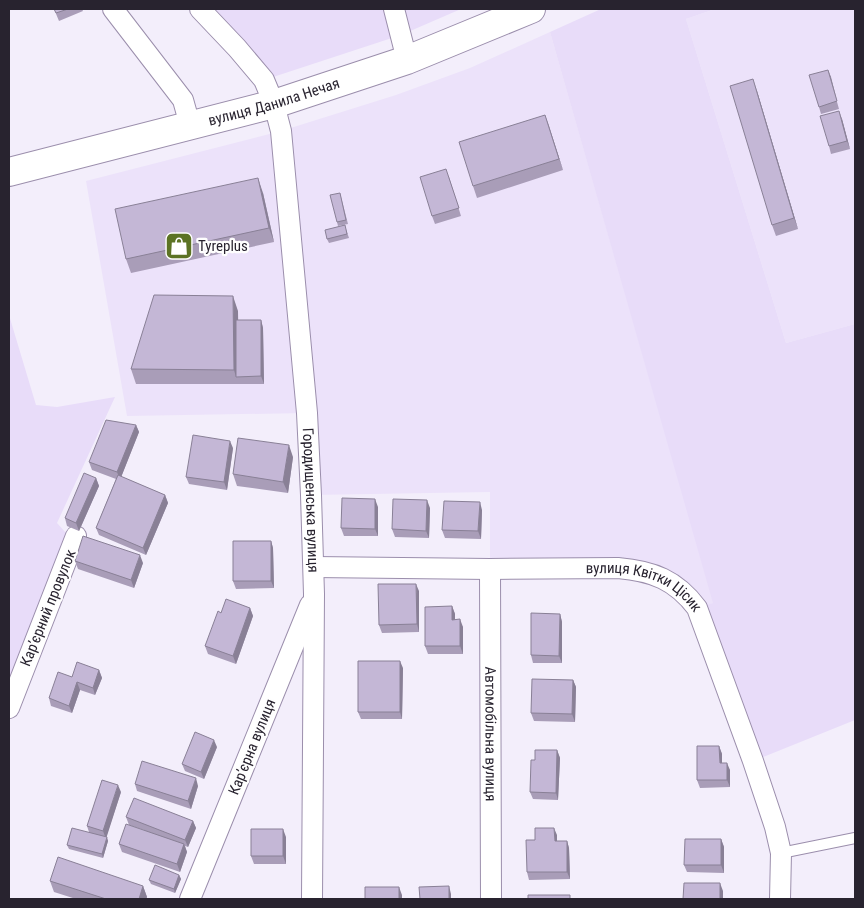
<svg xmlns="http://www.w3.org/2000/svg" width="864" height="908" font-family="'Roboto Condensed',sans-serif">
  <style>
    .built { fill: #ece2fa }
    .green { fill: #e8dcf9 }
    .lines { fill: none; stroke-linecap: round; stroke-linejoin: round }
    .lane-casing { stroke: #9b8eac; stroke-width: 12 }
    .street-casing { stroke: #9b8eac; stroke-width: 22 }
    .secondary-casing { stroke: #9b8eac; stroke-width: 30 }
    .lane { stroke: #fff; stroke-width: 10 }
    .street { stroke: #fff; stroke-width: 20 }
    .secondary { stroke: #fff; stroke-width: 28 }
    .wall { fill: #a99db8 }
    .shaded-wall { fill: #898096 }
    .building { fill: #c4b7d6; stroke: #898096 }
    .labels { text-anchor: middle; stroke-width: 4.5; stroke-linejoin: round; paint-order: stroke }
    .street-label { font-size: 15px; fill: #28232f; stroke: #fefefe }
    .poi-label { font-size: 15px; fill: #28232f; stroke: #fefefe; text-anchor: start }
  </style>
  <rect width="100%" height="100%" fill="#f3eefb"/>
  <path class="built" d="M715,9H855V324L786,343L686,19Z
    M550,32L714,603L697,608L661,578L490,569V492L311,495L307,413L127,416L86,181L281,131L396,95L470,68Z"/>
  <path class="green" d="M200,9H461L401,35L264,80Z
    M601,9H715L686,19L786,343L855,324V720L753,761L697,608L713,603L550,32Z
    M9,315L36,405L57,407L115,397L57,523L67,534L9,687Z"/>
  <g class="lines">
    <g class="lane-casing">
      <path id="lane" d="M781,853L855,838"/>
    </g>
    <g class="street-casing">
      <g id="street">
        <path d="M113,9L183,100L190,125"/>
        <path id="s1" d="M200,9L237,48L264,80L274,104L281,131L307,413L311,495L314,594L312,899"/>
        <path d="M394,9L407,60"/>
        <path id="s2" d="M314,567L490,569L618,568C653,571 676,580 697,608L753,761L775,827L781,853L780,899"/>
        <path id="s3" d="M490,569L491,899"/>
        <path d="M9,708L76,536"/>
        <path d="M190,899L310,605"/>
      </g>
    </g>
    <g class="secondary-casing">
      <g id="secondary">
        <path id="s4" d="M9,172L274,104L407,60L531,9"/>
      </g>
    </g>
    <use href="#lane" class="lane"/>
    <use href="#street" class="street"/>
    <use href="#secondary" class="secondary"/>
  </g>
  <path class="wall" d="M54,9H82L83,11L59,21Z
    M828,70L839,109L821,114L819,107Z
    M757,91L798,229L776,236L772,225Z
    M545,115L563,170L477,198L473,186Z
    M842,119L850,149L831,154L829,146Z
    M449,177L461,216L435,224L432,216Z
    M263,193L274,242L131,273L126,259Z
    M340,193L348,224L338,226L337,222Z
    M346,229L349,238L329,243L327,239Z
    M238,311V320H261L263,328L264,384H136L131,369Z
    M136,425L139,432L121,477L165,495L168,503L146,555L99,535L96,528L116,479L92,470L89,462Z
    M233,448L227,490L189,484L186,477Z
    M293,457L288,493L237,486L233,474Z
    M96,478L99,486L79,531L67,526L65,518Z
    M378,507V536H344L341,528Z
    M430,508L429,538L395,537L392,529Z
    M482,510L481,539L445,538L442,530Z
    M271,541L273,548L274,588L236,589L233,581Z
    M75,561L143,563L134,588L78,569Z
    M419,591V632L382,633L379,625Z
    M452,606L455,614V620L463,627V654H428L425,646Z
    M250,608L253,616L236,664L208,654L205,646L221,613Z
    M560,614L562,622V663H533L531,655Z
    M403,668L402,719H361L358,712Z
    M99,670L102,678L95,695L80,690L72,713L51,706L49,698L72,677Z
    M573,680L576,687L575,722L534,721L531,713Z
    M719,746L722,754V763L730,770V787L700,788L697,780Z
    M217,747L204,779L185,771L182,764Z
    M557,750L560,758L558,800L533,799L530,792L535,760Z
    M135,784L198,786L191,809L137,791Z
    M121,792L106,837L108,841L103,858L69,849L67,845L89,832L87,826Z
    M126,817L193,821L196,828L188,847L185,846L187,852L180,872L122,852L119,844L144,830L129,825Z
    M557,835V841H567L569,848L570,879L529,880L527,872L535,840Z
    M286,837V864H254L251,856Z
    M721,839L724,847V873L687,872L684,865Z
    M179,875L181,879L175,893L151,884L149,880Z
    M50,881L143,886L147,897L146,899H76L54,892Z"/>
  <path class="shaded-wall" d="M828,70L831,77L839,109L837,101Z
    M753,79L757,91L798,229L794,218Z
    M839,111L842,119L850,149L847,141Z
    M545,115L549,126L563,170L559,159Z
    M258,178L263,193L274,242L269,228Z
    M233,296L238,311L239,377H236L234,370Z
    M261,320L263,328L264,384L261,376Z
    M136,425L139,432L120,480L117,472Z
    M230,441L233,448L227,490L224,482Z
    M289,445L293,457L288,493L283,482Z
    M96,478L99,486L79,531L76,523Z
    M165,495L168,503L146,555L143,548Z
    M375,499L378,507V536L375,529Z
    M427,500L430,508L429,538L426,531Z
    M480,502L482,510L481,539L478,531Z
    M271,541L273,548L274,588L271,581Z
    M140,555L143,563L134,588L131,580Z
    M416,584L419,591V632L417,624Z
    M452,606L455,614V627L452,620Z
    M250,608L253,616L236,664L233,656Z
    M560,614L562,622V663L559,656Z
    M460,619L463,627V654L460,646Z
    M400,661L403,668L402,719L400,712Z
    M99,670L102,678L95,695L93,688Z
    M573,680L576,687L575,722L572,714Z
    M77,682L80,690L72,713L69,706Z
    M214,740L217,747L204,779L201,772Z
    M719,746L722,754V770L720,763Z
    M557,750L560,758L558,800L556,793Z
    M727,763L730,770V787L727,780Z
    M196,778L198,786L191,809L188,801Z
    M118,785L121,792L106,839L103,831Z
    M193,821L196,828L188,847L185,840Z
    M554,828L557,835V849L555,841Z
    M283,829L286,837V864L283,856Z
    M107,837L108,841L103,858L102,854Z
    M721,839L724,847V873L721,865Z
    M567,841L569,848L570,879L567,872Z
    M184,844L187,852L180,872L177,864Z
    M179,875L181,879L175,893L174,889Z
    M720,883L723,891V899H720Z
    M143,886L147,897L146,899H139Z
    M449,886L451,894V899H449Z
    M399,887L402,895V899H399Z"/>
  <path class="building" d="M54,9H68L56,13Z
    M828,70L837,101L819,107L809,75Z
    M753,79L794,218L772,225L730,86Z
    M839,111L847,141L829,146L820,116Z
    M545,115L559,159L473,186L459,142Z
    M446,169L459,208L432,216L420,177Z
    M258,178L269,228L126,259L115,209Z
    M340,193L346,220L337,222L330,195Z
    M345,225L347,234L327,239L325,230Z
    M154,295L233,296L234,370L131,369Z
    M236,320H261V376L236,377Z
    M106,420L136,425L117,472L89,462Z
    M193,435L230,441L224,482L186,477Z
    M238,438L289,445L283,482L233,474Z
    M84,473L96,478L76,523L65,518Z
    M118,475L165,495L143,548L96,528Z
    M342,498L375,499V529L341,528Z
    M393,499L427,500L426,531L392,529Z
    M444,501L480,502L478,531L442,530Z
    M83,536L140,555L131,580L75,561Z
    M233,541H271V581H233Z
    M378,584H416L417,624L379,625Z
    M226,599L250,608L233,656L205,646L218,611L221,613Z
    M452,606V620L460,619V646H425V607Z
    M531,613L560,614L559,656L531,655Z
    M358,661H400V712H358Z
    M77,662L99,670L93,688L77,682L69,706L49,698L58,672L72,677Z
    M532,679L573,680L572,714L531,713Z
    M195,732L214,740L201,772L182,764Z
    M697,746H719L720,763H727V780H697Z
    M535,750H557L556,793L530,792L531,760H535Z
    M142,761L196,778L188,801L135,784Z
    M102,780L118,785L103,831L87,826Z
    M134,798L193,821L185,840L126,817Z
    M126,824L184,844L177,864L119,844Z
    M72,828L107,837L102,854L67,845Z
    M535,828H554L555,841H567V872H527L526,840H535Z
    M251,829H283V856H251Z
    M685,839H721V865H684Z
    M58,857L143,886L139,899H106L50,881Z
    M155,865L179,875L174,889L149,880Z
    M684,883H720V899H683Z
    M449,886V899H420L419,887Z
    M365,887H399V899H365Z
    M528,895H570V899H528Z"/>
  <defs>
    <g id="shop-square" transform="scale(1.4375)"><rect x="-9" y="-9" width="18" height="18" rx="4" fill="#5c7324" stroke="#fefefe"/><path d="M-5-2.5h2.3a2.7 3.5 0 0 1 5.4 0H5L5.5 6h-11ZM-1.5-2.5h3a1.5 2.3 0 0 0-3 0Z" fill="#fff"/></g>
  </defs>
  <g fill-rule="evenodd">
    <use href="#shop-square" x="179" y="246"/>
  </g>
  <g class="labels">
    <g class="street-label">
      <text dy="5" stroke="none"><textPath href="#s4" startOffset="274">вулиця Данила Нечая</textPath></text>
      <text dy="5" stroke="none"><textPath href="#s1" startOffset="520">Городищенська вулиця</textPath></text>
      <text dy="5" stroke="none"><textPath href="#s2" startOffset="335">вулиця Квітки Цісик</textPath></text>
      <text transform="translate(48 608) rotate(-68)" y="5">Карʼєрний провулок</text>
      <text dy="5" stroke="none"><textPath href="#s3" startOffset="165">Автомобільна вулиця</textPath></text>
      <text transform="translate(252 747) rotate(-68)" y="5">Карʼєрна вулиця</text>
    </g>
    <g class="poi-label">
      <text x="198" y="251">Tyreplus</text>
    </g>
  </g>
  <rect width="864" height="908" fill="none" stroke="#28232f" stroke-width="20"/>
</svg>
